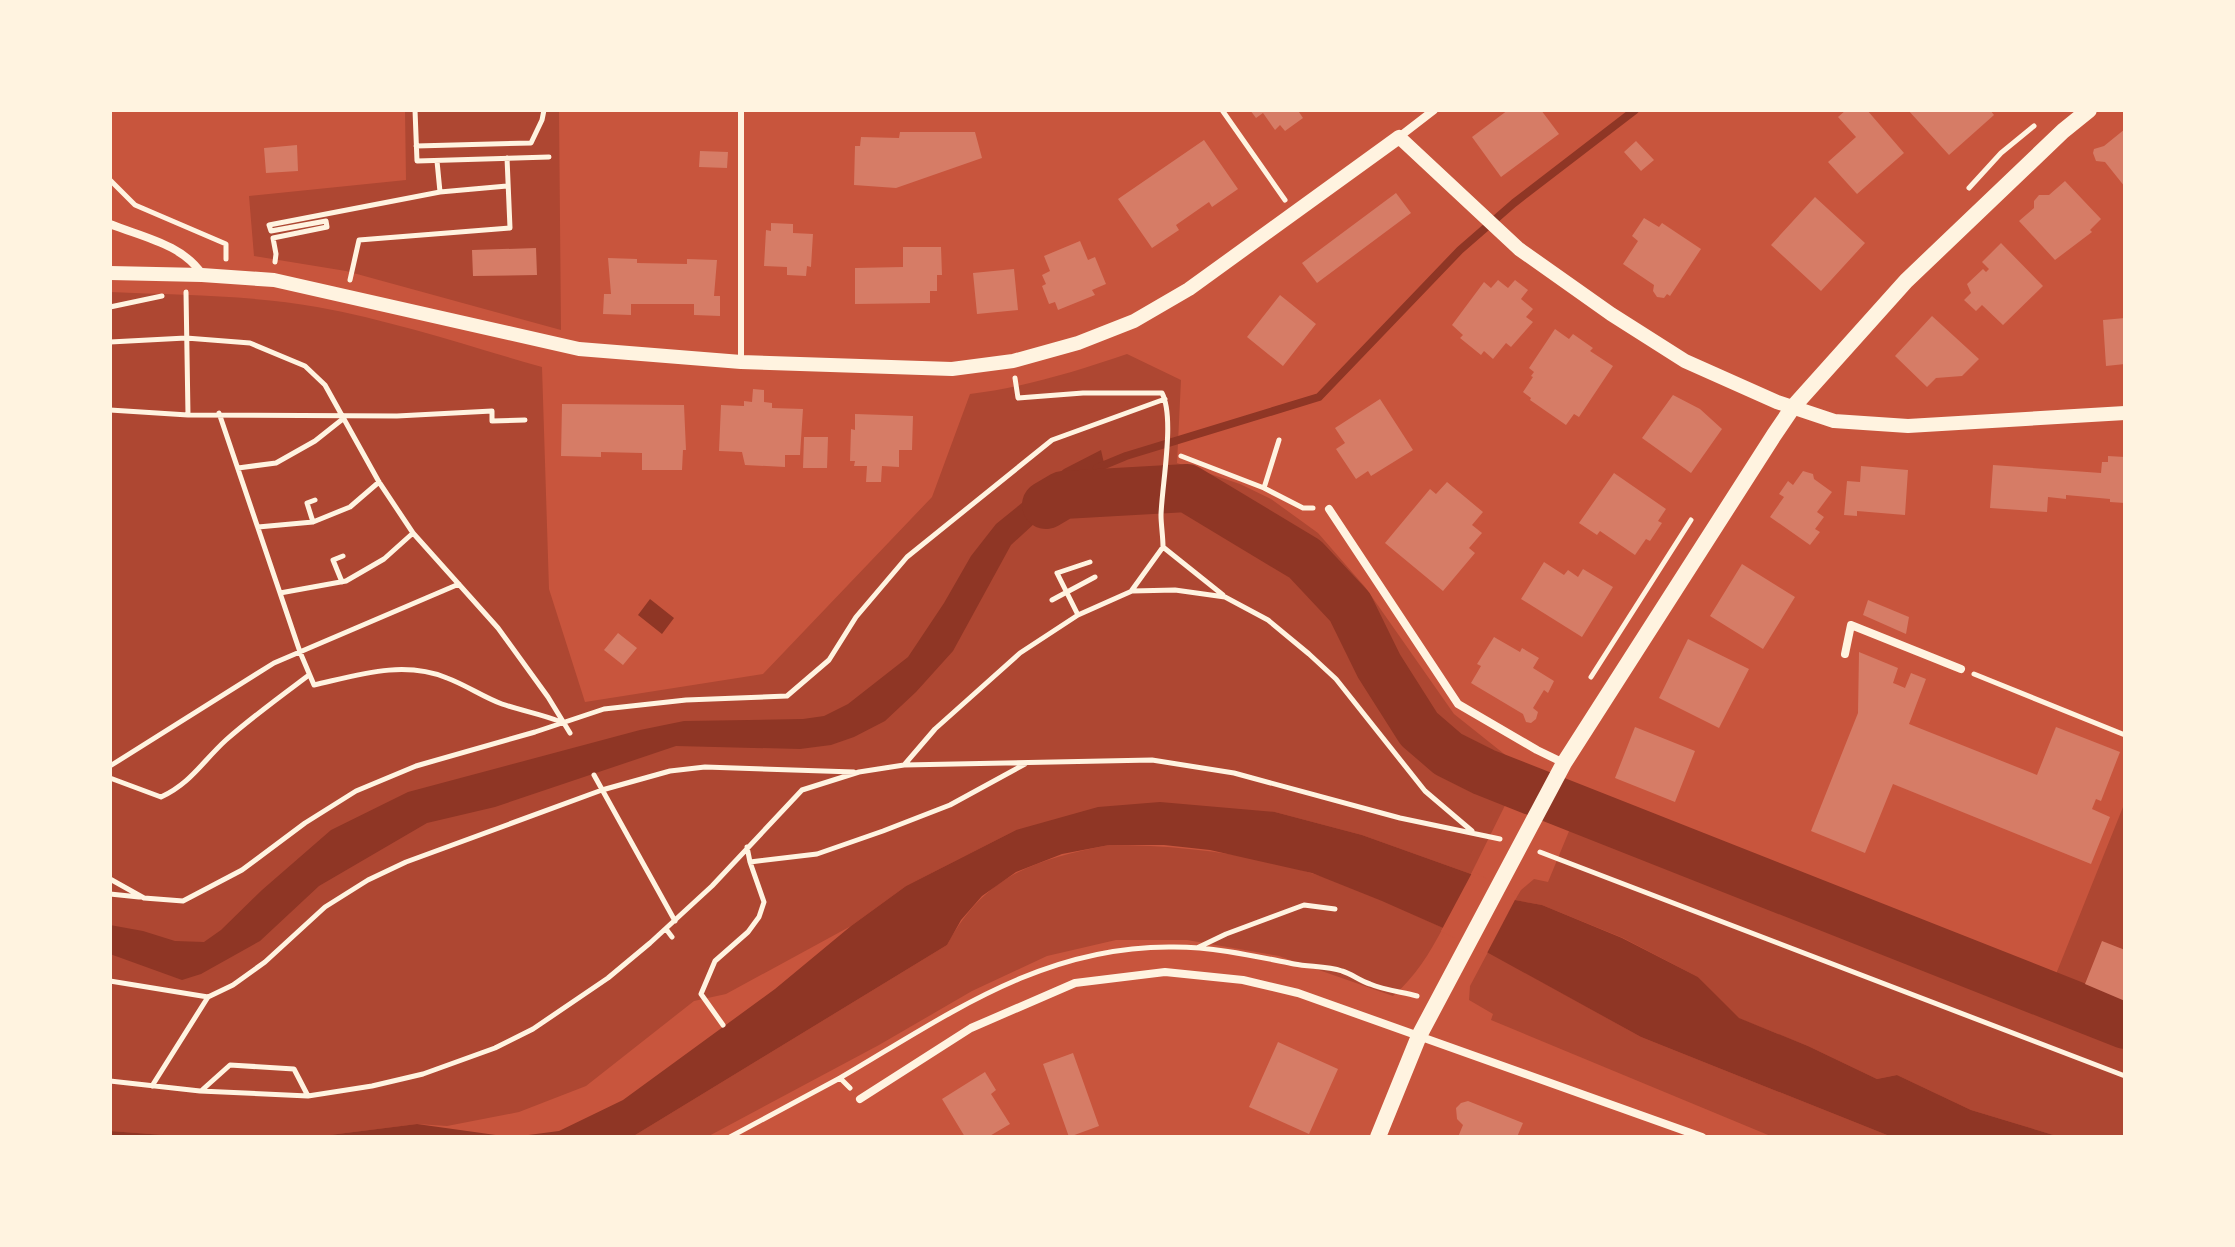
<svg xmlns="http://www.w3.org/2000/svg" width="2235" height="1247" font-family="'Source Sans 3',sans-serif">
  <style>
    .green { fill: #ae4732 }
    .water { fill: #8f3625 }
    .pier { fill: #c8553d }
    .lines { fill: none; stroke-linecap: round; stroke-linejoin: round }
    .stream { stroke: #8f3625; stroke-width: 8 }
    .river { stroke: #8f3625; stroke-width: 48 }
    .building { fill: #d67c66 }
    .path { stroke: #fff3e0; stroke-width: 5 }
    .service { stroke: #fff3e0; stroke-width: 6 }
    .minor { stroke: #fff3e0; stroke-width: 8 }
    .tertiary { stroke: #fff3e0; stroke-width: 14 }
    .secondary { stroke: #fff3e0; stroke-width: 16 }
  </style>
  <rect width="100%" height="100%" fill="#c8553d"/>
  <path class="green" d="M405,110H559L561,330L346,271L254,256L249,196L406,180Z
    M110,292C179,295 250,295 317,307C394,321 468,346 542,367L549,589L585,702L763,674L932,497L970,394C1025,387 1074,372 1127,354L1181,380L1177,463L1240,484L1271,499L1318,533L1365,587L1454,714L1523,769L1471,874L1362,835L1275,812L1016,830L906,886L851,926L726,994L694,1001L586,1086L519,1112L447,1126L417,1124L314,1137H191L110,1131Z
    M1576,790L2056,974L2125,802V1137H2060L1971,1110L1897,1075L1877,1079L1808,1046L1738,1018L1698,977L1623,938L1542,905L1515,900L1521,890L1534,879L1548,882L1572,824L1566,815Z
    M1109,845C1178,845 1245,853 1311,873C1356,887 1400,908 1443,928C1429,954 1416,976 1393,996L1279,956L1187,940H1116L1047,956L972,991L879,1045L707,1137H632L947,945C985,875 1034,860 1109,845Z
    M1488,952L1641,1037L1892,1137H1773L1491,1020L1493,1014L1469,1000L1470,986Z"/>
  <path class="water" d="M1101,450L1111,494L1063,506L1035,523L1011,545L953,651L916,692L885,721L854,737L831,745L800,749L676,746L495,807L427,823L319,886L260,941L201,974L182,980L110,954V925L143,931L175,941L204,942L221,930L262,890L331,830L408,792L640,730L684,721L803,719L824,716L848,704L908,657L944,603L971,556L996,524L1064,469Z
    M650,599L674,618L662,634L638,615Z
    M1160,802L1275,812L1362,835L1471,874L1515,900L1542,905L1622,938L1698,977L1739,1018L1808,1046L1877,1079L1897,1075L1971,1110L2060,1137H1892L1641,1037L1443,928L1382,901L1312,873L1210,850L1164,845H1109L1062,854L1016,872L982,896L961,920L947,945L632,1137H513L559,1131L623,1100L775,989L851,926L906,886L1016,830L1098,807Z
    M417,1124L510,1137H314Z
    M110,1131L191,1137H110Z"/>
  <path class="pier" d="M1473,871L1517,896L1486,955L1441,931Z"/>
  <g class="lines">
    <path class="stream" d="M1097,468L1126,456L1319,397L1460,250L1514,203L1635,110"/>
    <path class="river" d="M1046,505L1063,495L1187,488L1305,559L1350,607L1379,666L1419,729L1448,754L1484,772L2125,1025"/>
  </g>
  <path class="building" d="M1250,110H1303L1299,112L1303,118L1285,131L1280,125L1275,130L1263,113L1256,118Z
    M1508,110H1541L1559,134L1501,177L1472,137Z
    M1846,110H1867L1904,153L1857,194L1828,162L1856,137L1838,117Z
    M1908,110H1990L1994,115L1949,155Z
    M2125,129V187L2105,162L2096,161L2093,153L2094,149L2104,146Z
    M900,132H975L982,158L896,188L854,185L855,146H860L861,137L899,138Z
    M1204,140L1238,189L1212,207L1209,202L1176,225L1179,230L1152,248L1118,199Z
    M1636,141L1654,160L1641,171L1624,152Z
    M297,145L298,171L266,173L264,148Z
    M700,151L728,152L727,168L699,167Z
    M2065,181L2101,219L2090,230L2092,232L2055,260L2019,221L2034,208V201L2039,195H2049Z
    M1396,193L1411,213L1317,283L1302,263Z
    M1815,197L1865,243L1821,291L1771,245Z
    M1644,218L1659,227L1662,223L1701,249L1670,296L1667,294L1664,298L1657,297L1653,291L1654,285L1623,264L1638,241L1632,236Z
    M771,223L793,224V233L813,234L811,267L807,266L806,276L787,275V267L764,266L766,230L771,231Z
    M1080,241L1088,260L1095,257L1106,284L1092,290L1095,295L1058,310L1055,302L1049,304L1042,286L1046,284L1042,275L1050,271L1044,256Z
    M2001,243L2043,286L2003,325L1982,305L1976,311L1964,300L1971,293L1967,284L1983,269L1986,272L1989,269L1982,262Z
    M903,247H941L942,275H937V291H930V303L855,304V268L903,267Z
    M536,248L537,275L473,276L472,250Z
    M608,258L637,259V263L687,264V259L717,260L714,296H720V316L694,315V304H631V315L603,314L604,294H611Z
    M1014,269L1018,310L977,314L973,273Z
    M1498,280L1508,288L1515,280L1528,290L1521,299L1533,309L1526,317L1533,322L1511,347L1506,343L1493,359L1484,351L1481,355L1460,338L1463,335L1452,325L1484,282L1491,288Z
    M1280,295L1316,324L1283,366L1247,337Z
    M1932,316L1979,359L1962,376L1936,378L1927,387L1895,356Z
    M2125,318V364L2106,366L2103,320Z
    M1555,329L1569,339L1573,334L1593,348L1590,351L1613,366L1579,417L1574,414L1566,425L1530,400L1531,398L1523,392L1533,377L1531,376L1534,372L1529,368Z
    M753,389L764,390V402L772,403V408L803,409L800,455H785V467L745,465L742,452L719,451L721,405L744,406V401L752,402Z
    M1673,395L1700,409L1722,429L1691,473L1642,438Z
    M1380,399L1413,450L1371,476L1368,471L1356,479L1336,449L1345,443L1335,428Z
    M562,404L684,405L686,450H683L682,470H642V453L601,452V457L561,456Z
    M855,414L913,416L912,450H899V467L882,466L881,482H866L867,466H854L855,461H850L851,429L855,430Z
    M804,437H828L827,468H803Z
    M2108,456L2125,457V503L2110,502V499L2066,495V499L2048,497L2047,512L1990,508L1993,465L2101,473L2102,462H2108Z
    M1861,466L1908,470L1905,515L1857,511V516L1844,515L1847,481L1860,482Z
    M1803,471L1813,474L1814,479L1832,492L1817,512L1824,517L1815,529L1820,532L1810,545L1770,517L1784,497L1779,494L1788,481L1793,485Z
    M1614,473L1666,509L1658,521L1662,523L1650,541L1646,539L1635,555L1600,531L1597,535L1579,523Z
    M1447,482L1483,512L1472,525L1482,533L1469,548L1475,553L1443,591L1385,543L1430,489L1436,494Z
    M1544,562L1564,575L1568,570L1578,577L1583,569L1613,587L1582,637L1521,599Z
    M1742,564L1795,597L1763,649L1710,616Z
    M1868,600L1909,617L1906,634L1863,615Z
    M618,633L637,648L623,665L604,650Z
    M1494,637L1520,652L1522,648L1539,658L1533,668L1554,681L1548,693L1544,690L1533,708L1538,712L1536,719L1531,723L1526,722L1523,714L1471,683L1481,666L1477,664Z
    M1688,639L1749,669L1719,728L1659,698Z
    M1859,652L1898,668L1893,683L1898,685L1905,688L1911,673L1926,679L1909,724L2037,775L2056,727L2120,752L2101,801L2096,799L2092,809L2110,817L2091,864L1893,784L1865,853L1811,831L1858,713Z
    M1635,727L1695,751L1675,802L1615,778Z
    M2102,941L2125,950V1001L2085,984Z
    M1278,1042L1338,1069L1309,1134L1249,1107Z
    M1073,1053L1099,1126L1069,1137L1043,1064Z
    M985,1072L996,1090L991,1094L1010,1124L988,1137H965L942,1099Z
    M1468,1101L1523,1123L1517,1137H1458L1463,1125L1457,1119L1456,1108L1461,1103Z"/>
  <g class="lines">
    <path class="path" d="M415,110L417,161L549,157
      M1222,110L1285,200
      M416,146L531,143L542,120L544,110
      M110,180L135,205L226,244V259
      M1969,188L2001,153L2034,126
      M440,192L507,186
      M275,262L276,254L273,238L327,227L326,221L271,231L269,225L440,192L437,161
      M350,280L359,240L510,228L507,158
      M186,292L188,415
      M110,307L162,296
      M110,342L186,338L250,343L305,366L325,385L379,482L413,533L498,628L548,697L570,733
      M1015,378L1018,398L1083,393H1162C1175,418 1162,484 1161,515C1161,525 1163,536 1163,547
      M110,410L188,415L397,416L492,411V421L525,420
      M219,413L300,652L314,685C358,675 403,660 447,678C466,685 483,697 502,704C522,711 541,714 561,722
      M1181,456L1264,488L1303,508H1313
      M238,468L276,463L315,441L344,418
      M1264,488L1279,440
      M313,522L307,503L315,500
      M258,527L313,522L350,507L379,482
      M342,582L333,560L343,556
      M1132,590L1163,547L1223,595
      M280,593L346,581L384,559L413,533
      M1052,600L1095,577
      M1078,615L1057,573L1090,562
      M1974,674L2125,735
      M1591,677L1691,520
      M905,764L935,729L1020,653L1078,615L1132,591L1175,590L1225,597L1268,620L1309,654L1336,679L1425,791L1472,831
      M110,766L274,663L459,584
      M594,775L675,921
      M110,778L161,797C191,783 202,762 226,740C252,717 281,696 309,675
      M747,847L750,862L817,854L883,831L950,805L1025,764
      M1540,852L2125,1076
      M110,879L144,898L183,901L242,870L305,823L356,791L416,766L535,732L604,709L686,700L787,696L829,660L856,617L907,557L1052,440L1165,399
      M110,894L139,897
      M666,929L672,937
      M1199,947L1226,934L1304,905L1335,909
      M110,981L208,997L233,985L265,962L325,907L368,880L406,862L602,790L670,771L705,767L854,772
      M723,1025L701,994L715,961L748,932L759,917L764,902L750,862
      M840,1078C948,1015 1043,945 1174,947C1215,947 1254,956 1294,964C1310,967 1327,966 1342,971C1352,974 1360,981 1370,984C1384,990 1402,992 1417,996
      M110,1081L200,1091L308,1096L372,1086L423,1074L495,1048L533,1029L608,978L650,943L712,886L802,790L859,772L904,765L1152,760L1234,773L1400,818L1500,839
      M152,1086L208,997
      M201,1091L230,1065L294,1069L308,1096
      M730,1137L840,1078L850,1088"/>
    <path class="service" d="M741,110V362"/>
    <path class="minor" d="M1399,137L1434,110
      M110,224C142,237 182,244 202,274
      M1329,509L1458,704L1537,750L1564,763
      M1845,654L1851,625L1961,669
      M860,1099L971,1028L1075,983L1165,972L1243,980L1298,993L1702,1137"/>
    <path class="tertiary" d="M110,273L202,275L274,280L579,349L741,362L952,369L1013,361L1078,343L1134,321L1189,289L1399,137L1519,249L1611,314L1685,361L1777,402L1834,421L1908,426L2125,413"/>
    <path class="secondary" d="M1378,1137L1419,1036L1564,763L1774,435L1793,407L1906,281L2063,131L2089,110"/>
  </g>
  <rect width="2235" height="1247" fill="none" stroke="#fff3e0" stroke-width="224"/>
</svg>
